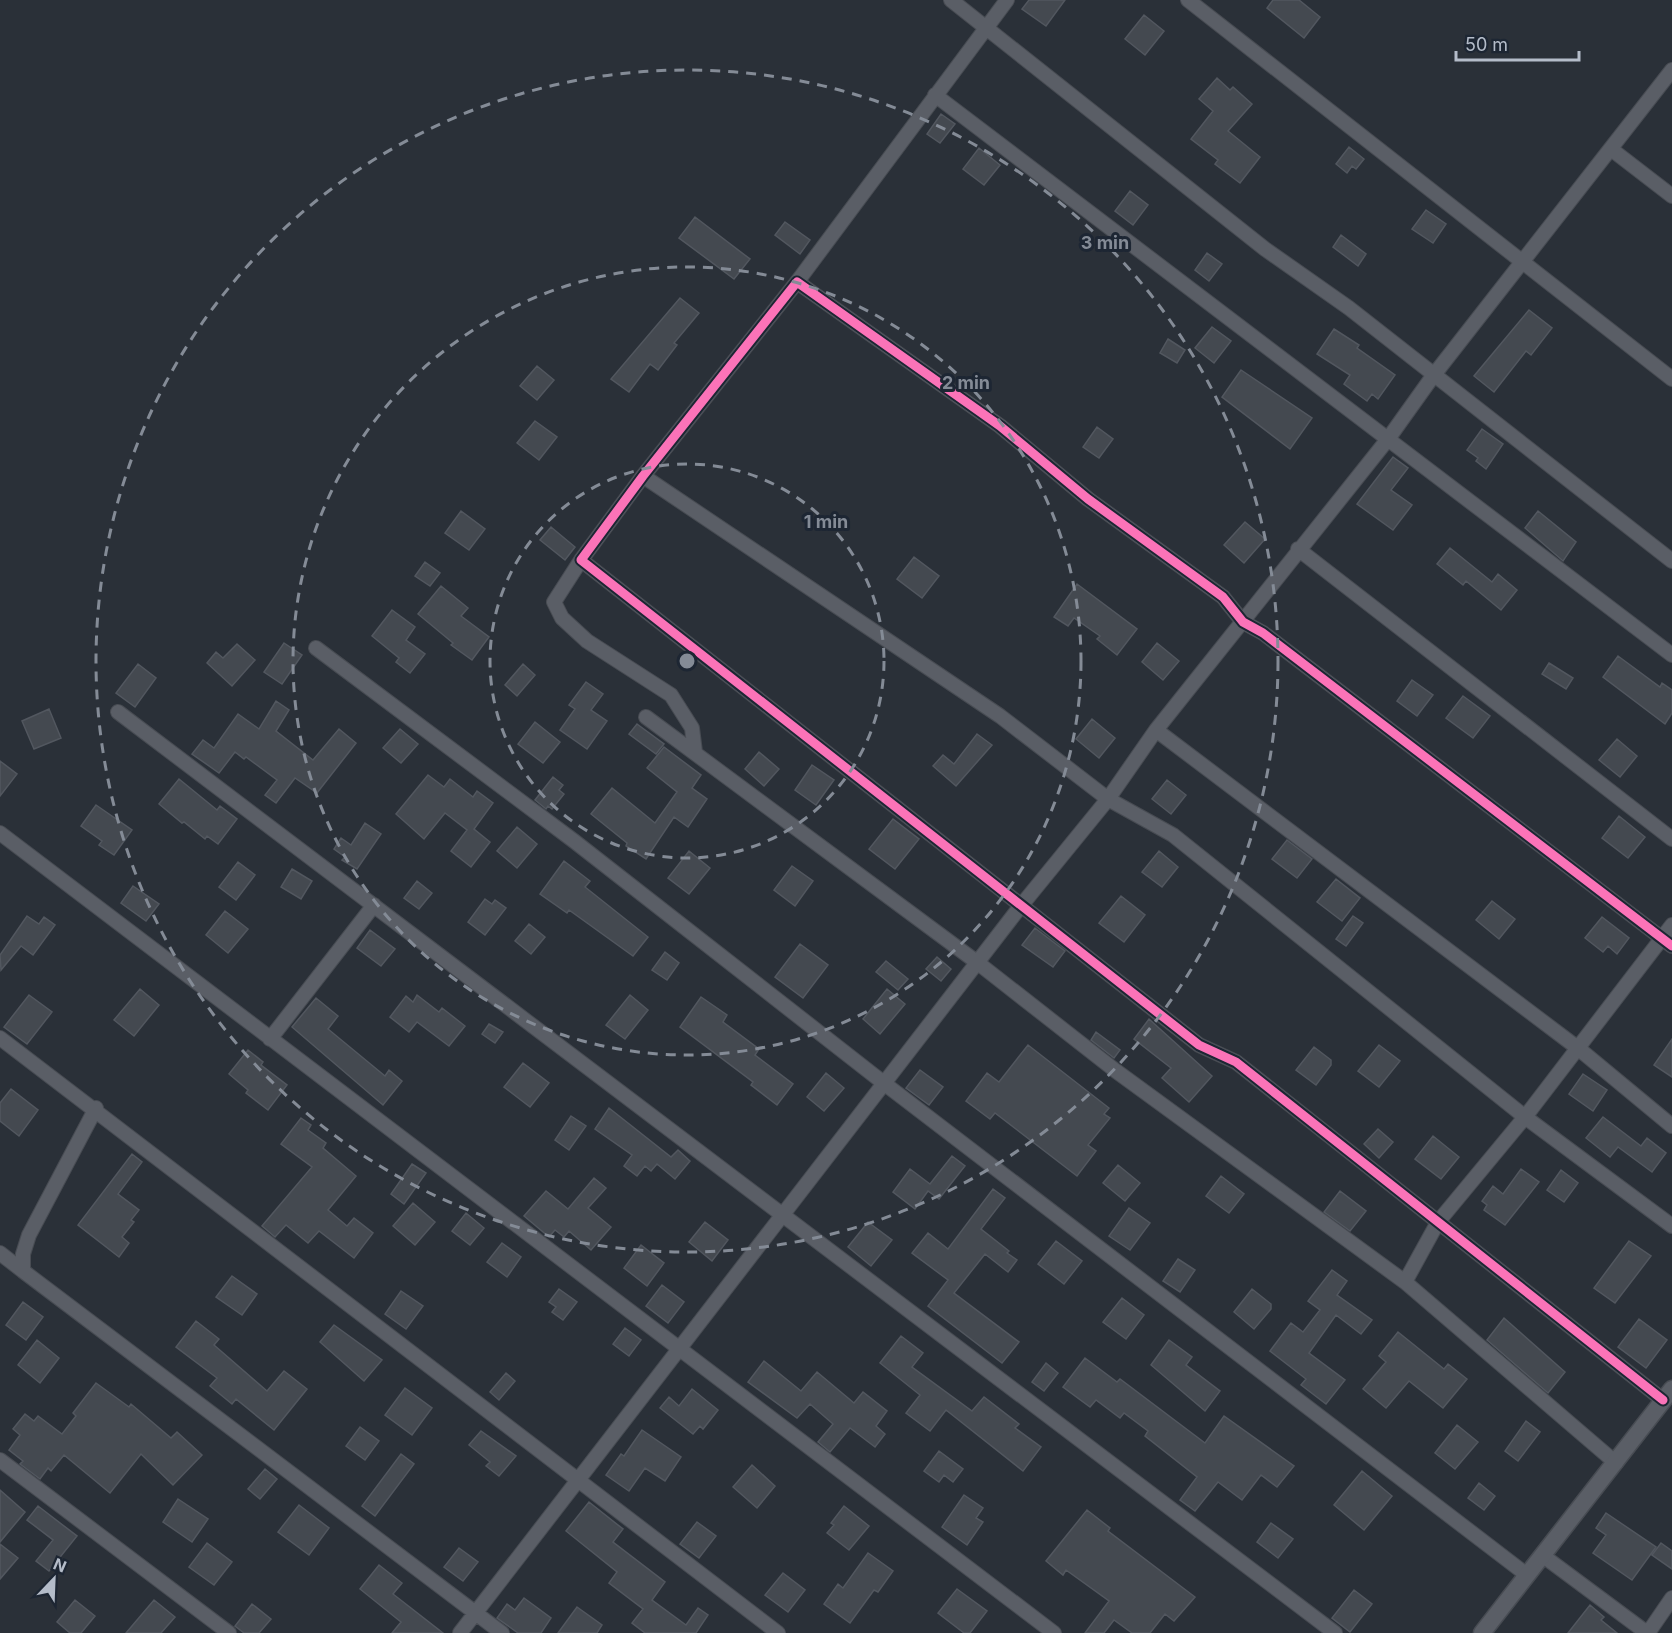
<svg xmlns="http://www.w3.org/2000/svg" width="1672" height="1633" font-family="Inter,sans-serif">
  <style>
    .building { fill: #444950; stroke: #52575f; stroke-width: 1.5 }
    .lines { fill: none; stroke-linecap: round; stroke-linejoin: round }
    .minor-casing { stroke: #484c53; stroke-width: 16 }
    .tertiary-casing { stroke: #484c53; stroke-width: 19 }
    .minor { stroke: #5a5e66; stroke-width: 14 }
    .tertiary { stroke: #5a5e66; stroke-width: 16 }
    .cycleway-casing { stroke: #1d2633; stroke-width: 13 }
    .cycleway { stroke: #fb73b8; stroke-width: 9 }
    .ring { fill: none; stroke: #848b96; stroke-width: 3; stroke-dasharray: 10 8 }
    .centre { fill: #848b96; stroke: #1d2633; stroke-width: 3 }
    .ring-label { font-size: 18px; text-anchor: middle; font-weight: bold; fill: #848b96; stroke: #1d2633; stroke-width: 6; stroke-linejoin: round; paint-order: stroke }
  </style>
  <rect width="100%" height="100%" fill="#2a3038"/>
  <path class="building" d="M1029,0H1065L1046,26L1022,9Z
    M1273,0H1299L1320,17L1304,38L1267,8Z
    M1144,15L1164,31L1145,55L1125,39Z
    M1217,78L1230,90L1233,87L1252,104L1228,131L1260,157L1240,183L1215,164L1218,160L1191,139L1213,111L1199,99Z
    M941,114L955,124L940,143L927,134Z
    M1349,147L1364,159L1356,169L1352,166L1347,173L1336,164Z
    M979,148L1000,165L984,185L963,169Z
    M1130,191L1148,205L1133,225L1115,211Z
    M1426,210L1446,224L1433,243L1412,229Z
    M695,217L750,259L734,279L679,238Z
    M785,222L810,240L800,254L775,235Z
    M1341,235L1366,254L1358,266L1333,247Z
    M1207,253L1222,264L1209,281L1195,270Z
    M680,298L699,313L674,343L677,345L658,370L650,364L629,392L611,379Z
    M1529,310L1552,328L1531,355L1526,351L1494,392L1474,376Z
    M1212,327L1231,341L1214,363L1195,348Z
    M1334,329L1359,345L1357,348L1395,375L1378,399L1372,394L1367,401L1344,384L1350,375L1317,354Z
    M1168,339L1185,350L1177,363L1160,353Z
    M537,366L554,380L537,400L520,386Z
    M1241,370L1312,418L1290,449L1222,397Z
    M535,421L557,437L539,460L517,443Z
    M1097,427L1113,439L1099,458L1083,447Z
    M1482,429L1503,444L1486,469L1476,461L1478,458L1467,450Z
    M1393,457L1408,468L1391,490L1412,505L1393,530L1357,504Z
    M461,511L485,529L469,550L445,533Z
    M1538,511L1576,542L1563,561L1525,528Z
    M1245,522L1265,539L1244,563L1224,545Z
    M551,527L575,547L565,560L540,540Z
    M1450,548L1492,582L1498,574L1517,590L1501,610L1466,581L1463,585L1437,564Z
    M914,557L939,576L922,598L897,579Z
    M425,562L440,573L430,586L415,576Z
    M1077,584L1137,629L1117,655L1097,639L1100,636L1074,618L1068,626L1054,617Z
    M441,586L468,608L461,616L489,637L472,660L451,645L453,643L418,614Z
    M392,610L415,627L406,640L425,654L410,673L396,662L399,658L372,636Z
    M284,643L302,655L282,684L264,672Z
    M1157,643L1179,661L1163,680L1142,662Z
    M237,644L255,660L232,686L207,663L216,652L223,658Z
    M1618,656L1660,687L1662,683L1672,690V713L1665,724L1603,677Z
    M1549,663L1573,678L1566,689L1542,674Z
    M138,664L156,678L135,707L116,693Z
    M523,664L535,675L517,696L505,685Z
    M1412,680L1433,695L1417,716L1397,701Z
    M586,682L603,694L591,710L607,721L587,749L560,730L575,709L569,705Z
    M1463,696L1490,716L1473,738L1446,718Z
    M276,701L289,710L276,731L313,760L339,729L356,743L317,793L295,778L276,803L265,795L277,780L246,757L244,759L235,752L219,773L192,754L203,740L214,748L238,714L259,729Z
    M49,709L61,738L34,749L22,721Z
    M1092,719L1115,738L1099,758L1076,739Z
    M535,722L560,742L543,763L518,744Z
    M637,724L664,744L656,754L629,734Z
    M400,729L418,744L401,763L383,748Z
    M977,734L992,745L956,786L933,766L943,755L954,764Z
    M1617,739L1637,756L1620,777L1599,760Z
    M664,747L701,775L692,788L707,799L688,827L674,817L646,859L626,846L627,843L591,814L612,788L655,823L677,792L647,768Z
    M759,752L779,769L764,786L745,769Z
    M0,761L17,774L0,796Z
    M812,765L834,780L816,805L795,790Z
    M428,775L444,787L450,779L473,797L477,791L493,803L474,829L490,842L471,867L451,851L467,830L445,813L424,839L396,814Z
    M553,777L563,785L559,790L564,794L552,809L548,806L546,809L535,800Z
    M179,779L217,810L220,806L237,819L218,844L207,836L205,839L184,822L182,823L159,804Z
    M1167,780L1186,795L1171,814L1152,799Z
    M96,805L132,830L114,855L99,845L102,841L81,826Z
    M1619,816L1645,837L1628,858L1602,838Z
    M893,819L919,839L895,869L869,849Z
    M365,823L381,834L357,869L342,860L345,857L334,849L341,838L351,845Z
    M517,827L537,844L517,868L497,851Z
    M1287,840L1312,859L1297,878L1272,859Z
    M689,851L710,868L689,894L668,878Z
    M1159,851L1178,867L1162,887L1142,872Z
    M564,861L590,881L585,887L648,937L633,956L569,910L567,913L540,894Z
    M238,862L255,875L236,900L219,887Z
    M792,866L813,881L795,906L774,890Z
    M292,869L312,881L301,899L281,887Z
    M1336,879L1360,898L1342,921L1317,902Z
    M417,881L432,893L419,909L404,898Z
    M133,886L159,904L146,921L121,903Z
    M1121,896L1145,915L1124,942L1099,923Z
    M485,899L492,904L495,900L506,908L485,935L468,922Z
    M1492,901L1515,919L1499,939L1476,920Z
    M225,911L248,929L228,953L206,935Z
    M27,916L39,924L44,917L55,925L33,955L21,946L1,970L0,955Z
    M1353,916L1363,923L1346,946L1336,939Z
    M1602,917L1629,938L1617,954L1608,946L1603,952L1585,938Z
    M529,924L545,937L531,954L515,941Z
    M1035,928L1065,951L1053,967L1022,945Z
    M370,930L395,949L381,966L357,948Z
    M800,944L828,965L803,998L775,977Z
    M665,952L679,963L667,980L652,970Z
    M937,957L951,969L941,981L926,969Z
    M886,961L908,979L898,990L876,972Z
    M140,989L159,1005L134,1036L114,1020Z
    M887,989L905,1004L880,1034L863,1019Z
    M29,995L52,1012L27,1044L4,1027Z
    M417,995L439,1012L442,1008L465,1026L449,1046L417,1022L409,1032L390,1017L406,996L413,1002Z
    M630,995L648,1010L625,1039L606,1025Z
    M701,997L727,1015L723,1022L759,1049L755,1055L793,1084L777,1105L751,1085L753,1082L680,1027Z
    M316,998L338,1016L328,1029L385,1076L389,1070L402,1081L383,1105L292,1027Z
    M1149,1019L1212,1076L1189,1102L1162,1078L1171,1068L1134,1039Z
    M489,1024L503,1032L495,1043L482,1034Z
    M1096,1032L1120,1050L1114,1058L1091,1040Z
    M1672,1039V1077L1654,1065Z
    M1028,1045L1109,1108L1104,1114L1110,1118L1088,1145L1096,1151L1077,1176L995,1113L990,1119L966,1101L987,1073L999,1082Z
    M1379,1045L1400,1061L1379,1087L1358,1071Z
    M1314,1047L1331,1060V1065L1316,1085L1296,1070Z
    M248,1050L263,1062L261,1065L287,1085L268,1110L246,1093L248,1090L229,1074Z
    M523,1063L549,1083L530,1107L504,1087Z
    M920,1070L943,1087L929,1105L906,1088Z
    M826,1073L844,1088L824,1111L807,1097Z
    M1583,1074L1607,1090L1593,1111L1569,1094Z
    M11,1089L38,1110L19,1136L0,1121V1103Z
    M609,1108L671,1157L678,1150L690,1161L675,1179L657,1164L651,1171L645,1166L637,1176L624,1166L632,1155L595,1129Z
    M571,1116L586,1126L569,1150L555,1140Z
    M1603,1117L1641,1146L1647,1138L1666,1153L1652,1172L1618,1147L1610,1157L1586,1138Z
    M301,1118L311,1125L308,1130L326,1143L323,1148L356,1176L328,1210L347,1226L354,1218L373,1233L354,1258L319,1231L308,1243L286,1225L275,1237L262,1226L312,1167L281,1144Z
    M1378,1129L1393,1142L1379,1158L1364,1144Z
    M1433,1136L1459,1157L1441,1179L1415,1159Z
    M132,1154L142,1162L118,1194L139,1210L131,1220L134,1222L122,1237L129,1243L119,1257L78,1225Z
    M952,1156L965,1166L939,1199L928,1191L915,1209L893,1192L910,1169L930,1184Z
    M412,1164L426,1173L404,1204L391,1194Z
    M1118,1165L1140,1183L1125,1201L1103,1183Z
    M1521,1169L1539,1182L1505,1225L1484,1210L1487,1205L1482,1201L1493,1186L1503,1194Z
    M1561,1170L1578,1183L1564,1202L1547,1190Z
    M1221,1176L1244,1194L1229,1213L1206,1196Z
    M594,1178L606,1188L588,1208L611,1227L591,1250L569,1231L564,1237L555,1230L549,1237L524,1216L546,1191L568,1209Z
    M993,1189L1005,1198L981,1229L1009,1251L1007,1253L1017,1260L1008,1272L985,1254L954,1293L1019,1342L1002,1363L928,1306L948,1280L912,1253L928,1233L948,1249Z
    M1340,1191L1366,1211L1350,1231L1324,1212Z
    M413,1203L435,1222L415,1245L393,1226Z
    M1129,1208L1150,1223L1130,1250L1109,1236Z
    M466,1213L484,1228L470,1245L452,1231Z
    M705,1222L728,1240L712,1261L689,1242Z
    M868,1222L892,1240L871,1266L848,1247Z
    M1056,1241L1082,1261L1064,1284L1038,1264Z
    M1629,1241L1651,1256L1615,1303L1594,1288Z
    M502,1243L521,1257L507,1277L487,1262Z
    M641,1245L664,1263L647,1286L624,1268Z
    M1178,1259L1195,1270L1180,1292L1163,1281Z
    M1332,1270L1347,1281L1337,1295L1372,1320L1361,1334L1336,1315L1309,1353L1345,1380L1326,1404L1301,1385L1306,1379L1270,1351L1291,1323L1303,1332L1320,1310L1308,1301Z
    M232,1276L257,1294L242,1315L216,1297Z
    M662,1285L684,1302L668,1323L646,1306Z
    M559,1289L577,1302L563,1320L552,1312L556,1307L549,1302Z
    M1252,1289L1271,1304V1309L1254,1329L1234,1312Z
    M401,1291L423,1306L406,1329L385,1314Z
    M1122,1298L1144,1315L1126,1339L1103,1322Z
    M23,1302L43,1317L26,1340L6,1325Z
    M1504,1318L1565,1372L1548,1393L1487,1340Z
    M1639,1319L1667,1340L1646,1368L1618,1347Z
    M196,1321L219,1339L214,1345L267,1391L284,1371L307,1389L274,1430L236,1399L232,1404L210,1386L217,1378L176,1347Z
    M334,1325L382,1360L364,1381L320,1342Z
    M625,1328L641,1340L629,1356L613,1344Z
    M1398,1332L1444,1369L1448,1364L1467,1379L1443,1408L1409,1381L1386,1408L1363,1389L1386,1362L1379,1356Z
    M901,1336L923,1353L912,1367L972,1411L984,1397L1019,1424L1015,1428L1041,1447L1023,1471L946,1410L930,1431L906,1413L920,1395L880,1363Z
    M37,1340L59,1358L40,1383L18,1365Z
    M1169,1340L1192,1357L1186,1365L1220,1391L1205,1411L1151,1365Z
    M1085,1358L1117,1382L1120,1379L1205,1443L1224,1416L1294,1466L1277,1487L1261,1475L1242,1500L1218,1482L1195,1511L1180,1500L1197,1477L1145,1436L1148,1431L1124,1413L1120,1418L1096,1400L1090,1407L1063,1387Z
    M764,1361L801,1391L817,1372L854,1403L863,1392L887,1411L876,1426L885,1434L875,1447L850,1428L830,1452L818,1442L833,1424L810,1404L797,1418L748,1382Z
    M1046,1363L1058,1373L1044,1391L1032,1382Z
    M506,1373L515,1381L499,1400L490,1392Z
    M96,1383L129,1407L131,1404L171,1438L177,1432L202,1455L173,1485L141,1454L110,1493L64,1455L51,1471L48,1468L40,1479L20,1464L23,1461L9,1450L20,1435L13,1429L25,1414L34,1421L38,1416L62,1434L76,1416L73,1413Z
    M405,1388L432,1408L412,1435L385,1415Z
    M692,1389L718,1410L703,1429L700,1426L693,1434L660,1408L669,1397L679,1406Z
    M1526,1421L1540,1432L1518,1461L1505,1451Z
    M1457,1425L1478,1442L1455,1469L1435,1453Z
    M360,1427L379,1441L365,1460L346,1446Z
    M642,1430L681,1457L665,1481L645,1468L629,1491L606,1475L621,1454L624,1456Z
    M481,1431L516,1456L499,1476L486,1466L490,1462L469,1445Z
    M939,1451L963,1469L953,1482L944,1475L939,1482L924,1471Z
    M401,1454L414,1464L375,1516L362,1506Z
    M752,1465L775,1486L757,1508L733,1487Z
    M265,1469L277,1479L260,1499L248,1489Z
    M1362,1471L1392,1496L1364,1530L1334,1505Z
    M1479,1483L1495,1496L1484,1510L1468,1498Z
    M0,1490L25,1512L0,1542Z
    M964,1495L983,1508L976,1518L983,1522L967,1545L942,1527Z
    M178,1499L208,1519L192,1542L163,1522Z
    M589,1502L623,1529L613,1542L665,1582L652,1600L686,1625L698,1608L708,1615L696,1633H645L632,1623L643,1609L609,1583L617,1572L566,1531Z
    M299,1505L329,1528L309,1555L278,1532Z
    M38,1506L77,1536L49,1571L36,1561L53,1540L27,1520Z
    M844,1506L869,1526L849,1550L827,1533L834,1525L831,1523Z
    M1087,1510L1110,1528L1108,1531L1195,1597L1174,1621L1165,1614L1150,1633H1132L1114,1620L1104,1633H1085L1109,1601L1066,1570L1063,1575L1046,1561Z
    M1606,1513L1656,1547L1632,1580L1593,1553L1606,1535L1596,1528Z
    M697,1522L716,1536L699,1558L680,1544Z
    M1271,1523L1293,1539L1278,1558L1257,1542Z
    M207,1543L232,1562L214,1585L189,1567Z
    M1661,1543L1672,1551V1569L1652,1555Z
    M0,1544L18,1558L0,1579Z
    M459,1548L478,1562L463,1581L444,1567Z
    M868,1553L893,1571L878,1592L874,1590L850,1623L824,1604L838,1584L843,1588Z
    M379,1565L402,1583L393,1594L443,1633H392L401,1622L360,1589Z
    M783,1573L805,1590L788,1612L765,1595Z
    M957,1589L987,1611L970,1633H964L938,1613Z
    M1354,1590L1372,1604L1350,1632L1332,1618Z
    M524,1598L551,1618L541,1633H518L497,1618L507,1604L515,1610Z
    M75,1600L95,1616L81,1633H70L57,1622Z
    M154,1600L175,1617L161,1633H126Z
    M252,1604L271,1619L259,1633H244L235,1626Z
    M1590,1605L1604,1617L1601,1620L1617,1633H1568Z
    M577,1607L602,1625L597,1633H558Z"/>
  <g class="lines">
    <g class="minor-casing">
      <path id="minor" d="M951,0L1265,249L1349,308L1672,561
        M1188,0L1672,379
        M935,95L1672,655
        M1611,149L1672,196
        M797,282L1007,0
        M643,476L1000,716L1108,799L1173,835L1525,1117L1672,925
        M1298,549L1672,839
        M581,560L554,602L562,618L587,641L671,695L692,728L695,752
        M316,648L574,841L885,1084L1527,1575
        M118,712L1335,1633
        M646,717L978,963L1116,1071L1405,1282L1616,1463
        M1156,730L1579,1049L1672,1126
        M0,833L1054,1633
        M0,1038L778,1633
        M270,1039L374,905
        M96,1108L29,1235L23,1254V1271L502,1633
        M0,1253L23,1271
        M1405,1282L1438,1222L1525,1117L1672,1226
        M1663,1400L1236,1062L1199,1045L581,560L643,476L797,282L1000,426L1088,499L1223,597L1243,622L1263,633L1672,946
        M0,1460L229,1633
        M1542,1555L1647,1633
        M460,1633L1020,907L1108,799L1156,730L1388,439L1433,376L1672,70
        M1648,1633L1672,1598"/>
    </g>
    <g class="tertiary-casing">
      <path id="tertiary" d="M1482,1633L1672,1389"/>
    </g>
    <use href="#minor" class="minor"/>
    <use href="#tertiary" class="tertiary"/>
    <g class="cycleway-casing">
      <path id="cycleway" d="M1663,1400L1236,1062L1199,1045L581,560L643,476L797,282L1000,426L1088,499L1223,597L1243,622L1263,633L1672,946"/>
    </g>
    <use href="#cycleway" class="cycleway"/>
  </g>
  <g class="ring">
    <circle cx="687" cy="661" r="197"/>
    <circle cx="687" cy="661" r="394"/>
    <circle cx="687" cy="661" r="591"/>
  </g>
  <circle cx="687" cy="661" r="9" class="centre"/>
  <g class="ring-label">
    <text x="1105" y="249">3 min</text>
    <text x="966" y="389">2 min</text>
    <text x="826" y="528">1 min</text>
  </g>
  <g transform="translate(54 1579) rotate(23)" stroke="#1d2633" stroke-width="4.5" paint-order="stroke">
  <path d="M0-4.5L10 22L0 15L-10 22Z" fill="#b4bcc9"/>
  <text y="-9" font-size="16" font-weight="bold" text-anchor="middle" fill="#b4bcc9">N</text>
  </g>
  <path d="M1456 51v9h123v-9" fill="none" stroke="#b4bcc9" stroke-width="3"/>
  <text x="1465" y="51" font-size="18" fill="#b4bcc9" stroke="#1d2633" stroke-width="4.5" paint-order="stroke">50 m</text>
</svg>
